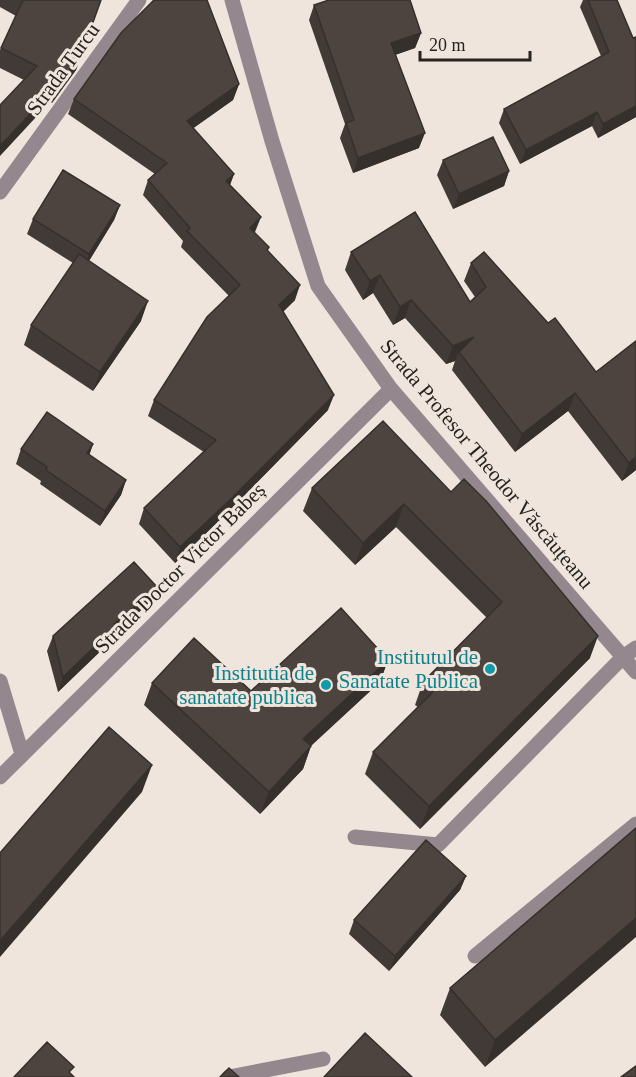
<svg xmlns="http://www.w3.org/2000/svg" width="636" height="1077" font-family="'Times New Roman',serif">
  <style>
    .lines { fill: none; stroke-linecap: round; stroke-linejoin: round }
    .minor { stroke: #94878e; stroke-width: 15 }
    .wall { fill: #423a36 }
    .shaded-wall { fill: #36302c }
    .building { fill: #4d443f; stroke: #36302c; stroke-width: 1.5 }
    .culture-dot { fill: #0f9aa8; stroke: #efe5dc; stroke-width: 2 }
    .labels { text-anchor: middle; stroke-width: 6; stroke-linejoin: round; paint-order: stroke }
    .street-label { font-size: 21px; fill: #272320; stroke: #efe5dc }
    .culture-label { font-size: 21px; fill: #0d838f; stroke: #efe5dc; text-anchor: end }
  </style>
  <rect width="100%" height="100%" fill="#efe5dc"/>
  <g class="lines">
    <path class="minor" d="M232,0L272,141L318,286L391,389L636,672
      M0,192L139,0
      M0,681L22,754
      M0,777L391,389
      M355,837L438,845L623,657L636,648
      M475,956L636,824
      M229,1077L323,1059"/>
  </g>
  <path class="wall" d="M0,0H101L76,70L52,103L24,80L0,68V50L16,16L0,7Z
    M583,0H617L633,38L636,37V117L598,138L592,126L520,164L499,123L504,109L601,56L580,7Z
    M314,5L421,33L415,48L395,55L419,148L353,173L340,138L345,124L309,20Z
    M239,84L233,100L193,128L234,174L230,185L255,232V233L268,251L295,300L283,312L328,410L227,513L175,563L139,524L144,508L204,452L148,416L154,400L229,296L181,247L183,241L143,195L148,180L155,174L68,114L74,99Z
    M443,160L509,171L504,186L453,209L437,175Z
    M120,205L114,220L89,261L141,321L93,391L24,345L31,325L73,263L27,234L33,219Z
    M351,252L470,302L475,297L464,281L471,263L548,323L596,372L636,341V470L622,481L568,411L515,452L452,370L455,361L446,364L405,318L393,325L373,293L363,300L345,270Z
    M383,421L590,658L420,829L365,774L373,752L418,707L415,705L423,682L487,618L396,527L355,565L303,511L312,488Z
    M93,444L89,455L126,480L121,495L100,526L40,484L41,481L16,464L21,449Z
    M157,587L151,601L113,636L111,641L58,692L47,651L53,636Z
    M388,660L380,682L311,746L303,769L260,814L144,705L152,683L251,691Z
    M636,828L485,1067L440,1015L450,988Z
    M466,876L460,890L389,971L349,934L354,920Z"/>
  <path class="shaded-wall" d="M421,33L415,48L386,58L391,43Z
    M82,53L76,70L52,103L58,86Z
    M239,84L233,100L181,137L187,121Z
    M57,85L50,102L0,156V146Z
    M636,106V117L598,138L603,124Z
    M597,112L592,126L520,164L526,150Z
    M425,133L419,148L353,173L358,158Z
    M509,171L504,186L453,209L459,194Z
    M234,174L228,190L226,181Z
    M120,205L114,220L84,269L89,254Z
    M261,217L255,232L244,243L250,228Z
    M380,275L373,293L363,300L370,281Z
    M300,285L295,300L273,321L279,305Z
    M411,300L405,318L393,325L400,307Z
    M148,301L141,321L93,391L100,372Z
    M474,337L459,352L455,361L446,364L453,346Z
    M575,393L568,411L515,452L522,434Z
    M334,395L328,410L227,513L175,563L180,547Z
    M93,444L88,459L87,453Z
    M636,457V470L622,481L629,463Z
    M126,480L121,495L100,526L105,511Z
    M404,504L396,527L355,565L363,543Z
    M157,587L151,601L113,636L111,641L58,692L63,677L114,624Z
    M598,636L590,658L420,829L429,806Z
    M388,660L380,682L294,761L303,739Z
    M311,746L303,769L260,814L269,792Z
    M152,765L142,792L0,957V941Z
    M466,876L460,890L389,971L395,956Z
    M636,918V937L485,1067L495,1040Z"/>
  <path class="building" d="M23,0H101L82,53L58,86L57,85L0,146V105L37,66L1,48Z
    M154,0H207L239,84L187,121L234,174L226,181L261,217L250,228L269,247L267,250L300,285L279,305L334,395L232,498L180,547L144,508L216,440L154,400L207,317L240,285L187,231L190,228L148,180L167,163L74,99L121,33Z
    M329,0H410L421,33L391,43L425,133L358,158L346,123L354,120L314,5Z
    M588,0H617L633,38L636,37V106L603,124L597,112L526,150L504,109L609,52Z
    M493,137L509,171L459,194L443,160Z
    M63,170L120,205L89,254L33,219Z
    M415,212L470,302L486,287L471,263L484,252L548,323L555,318L596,372L636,341V457L629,463L575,393L522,434L459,352L474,337L453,346L411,300L400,307L380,275L370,281L351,252Z
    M79,254L148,301L100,372L31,325Z
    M47,412L93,444L87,453L126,480L105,511L46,470L47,467L21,449Z
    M383,421L451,492L464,479L487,502L598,636L429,806L373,752L433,692L423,682L502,602L404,504L363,543L312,488Z
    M134,562L157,587L114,624L116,626L63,677L53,636Z
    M341,608L388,660L303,739L311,746L269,792L152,683L194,638L251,691Z
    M109,727L152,765L0,941V853Z
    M636,828V918L495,1040L450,988Z
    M426,840L466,876L395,956L354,920Z
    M365,1033L412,1077H324Z
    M47,1042L74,1067L69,1072L74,1077H14Z
    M636,1066V1077H621Z
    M229,1068L239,1077H220Z"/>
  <g class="culture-dot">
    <circle cx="490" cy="669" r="6"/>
    <circle cx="326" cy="685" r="6"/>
  </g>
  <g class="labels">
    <g class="street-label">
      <text transform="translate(63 69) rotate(-54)" y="7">Strada Turcu</text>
      <text transform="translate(487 464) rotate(50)" y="7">Strada Profesor Theodor Văscăuțeanu</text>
      <text transform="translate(180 568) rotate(-45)" y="7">Strada Doctor Victor Babeș</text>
    </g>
    <g class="culture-label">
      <text x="478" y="664">Institutul de<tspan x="478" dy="24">Sanatate Publica</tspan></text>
      <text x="314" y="680">Institutia de<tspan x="314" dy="24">sanatate publica</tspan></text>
    </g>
  </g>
  <path d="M420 51v9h110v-9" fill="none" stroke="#272320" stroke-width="3"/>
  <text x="429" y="51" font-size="18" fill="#272320" stroke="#efe5dc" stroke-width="4.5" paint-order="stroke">20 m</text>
</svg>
